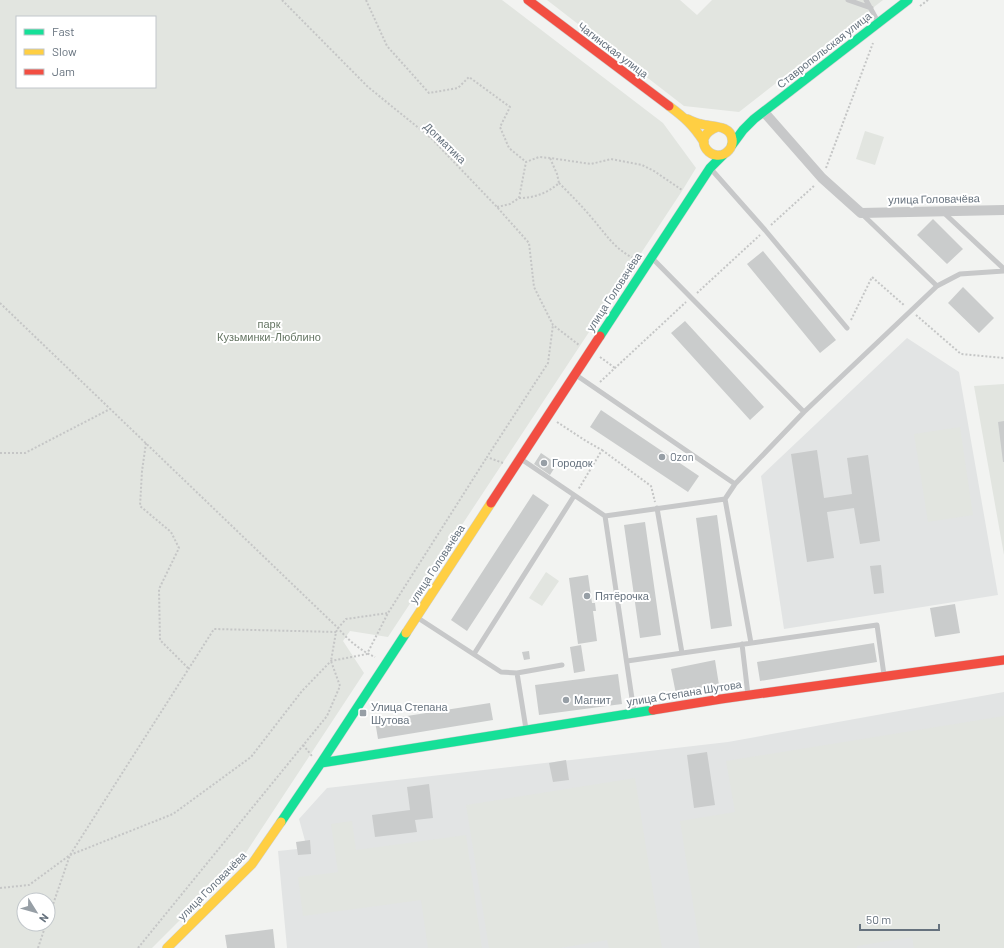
<svg xmlns="http://www.w3.org/2000/svg" width="1004" height="948" font-family="Barlow,sans-serif">
  <style>
    .built { fill: #e2e4e4 }
    .green { fill: #e2e5e0; fill-rule: evenodd }
    .building { fill: #cacccc }
    .lines { fill: none; stroke-linecap: round; stroke-linejoin: round }
    .fast-casing { stroke: #cecfcf; stroke-width: 10 }
    .slow-casing { stroke: #cecfcf; stroke-width: 10 }
    .jam-casing { stroke: #cecfcf; stroke-width: 10 }
    .path { stroke: #c5c6c6; stroke-width: 2; stroke-dasharray: 2 2; stroke-linecap: butt }
    .lane { stroke: #c7c8c9; stroke-width: 5 }
    .street { stroke: #c7c8c9; stroke-width: 10 }
    .fast { stroke: #16e098; stroke-width: 9 }
    .slow { stroke: #ffcf43; stroke-width: 9 }
    .jam { stroke: #f24e42; stroke-width: 9 }
    .poi-dot { fill: #979fa6; stroke: #fff; stroke-width: 1.5 }
    .labels { text-anchor: middle; stroke-width: 4; stroke-linejoin: round; paint-order: stroke }
    .street-label { font-size: 11px; fill: #66727e; stroke: #fff }
    .park-label { font-size: 11px; fill: #667664; stroke: #fff }
    .poi-label { font-size: 11px; fill: #66727e; stroke: #fff; text-anchor: start }
  </style>
  <rect width="100%" height="100%" fill="#f2f3f1"/>
  <path class="built" d="M907,338L959,372L998,595L784,629L761,476Z
    M1004,692V948H287L278,851L307,848L299,819L327,788L728,742Z"/>
  <path class="green" d="M0,0H502L663,123L696,168L682,191L388,637L350,631L343,641L364,673L243,857L152,948H0ZM17,17H155V87H17ZM24,900H48V924H24Z
    M547,0H680L697,15L712,0H883L739,112L684,106Z
    M865,131L884,137L875,165L856,159Z
    M1004,384V555L974,386Z
    M960,427L973,515L928,522L914,434Z
    M546,572L559,581L542,606L529,598Z
    M1004,716V948H914L912,937L857,946V948H700L680,821L735,812L726,761Z
    M635,778L662,948H609L607,940L560,948H489L466,805Z
    M352,821L356,850L466,835L482,948H428L421,900L303,916L298,877L338,872L331,824Z"/>
  <path class="building" d="M933,219L963,249L947,264L917,235Z
    M763,251L836,340L820,353L747,264Z
    M963,287L994,318L979,333L948,303Z
    M685,321L764,407L750,420L671,333Z
    M601,410L699,476L688,492L590,427Z
    M1004,421V462H1003L998,422Z
    M817,450L824,498L852,494L847,458L868,455L880,541L860,544L854,508L827,512L834,558L807,562L791,454Z
    M541,453L557,464L550,475L534,464Z
    M533,494L549,505L467,631L451,620Z
    M717,515L732,626L711,629L696,518Z
    M645,522L661,635L640,638L624,525Z
    M881,565L884,593L874,594L870,566Z
    M588,575L592,603H595L596,611H593L597,641L578,644L569,578Z
    M955,604L960,633L935,637L930,608Z
    M874,643L877,662L760,681L757,662Z
    M581,645L585,671L574,673L570,647Z
    M529,651L530,659L524,660L522,652Z
    M715,660L719,685L676,694L671,669Z
    M618,674L622,704L539,715L535,685Z
    M490,703L493,720L378,739L375,721Z
    M707,752L715,805L694,808L687,755Z
    M566,760L569,780L553,782L549,763Z
    M429,784L433,818L415,820L417,832L375,837L372,815L410,810L407,787Z
    M310,840L311,854L298,855L296,842Z
    M273,929L275,948H227L225,935Z"/>
  <g class="lines">
    <g class="fast-casing">
      <path id="fast" d="M732,145L743,130L754,119L908,0
        M600,336L710,168L723,155
        M321,763L653,710
        M281,822L321,763L406,633"/>
    </g>
    <g class="slow-casing">
      <path id="slow" d="M669,106C685,118 693,125 704,142
        M687,119C692,121 696,123 701,124C712,127 731,125 732,139C733,143 731,148 729,150C715,167 687,139 717,127
        M406,633L491,503
        M167,948L252,864L281,822"/>
    </g>
    <g class="jam-casing">
      <path id="jam" d="M528,0L669,106
        M491,503L600,336
        M653,710L721,699L1004,660"/>
    </g>
    <path class="path" d="M282,0L368,87L431,138L497,207L529,243L534,287L553,325L579,345
      M366,0L387,46L429,93L458,88L469,77L510,107L500,127L509,148L526,162
      M920,6L928,0
      M826,168L873,43
      M559,183C570,194 581,205 591,217C606,234 614,249 635,259
      M519,198C534,198 548,193 559,183L557,174L550,158
      M497,207L510,204L519,198L526,162L539,157L550,158L591,164L611,159L642,165L654,171L682,190
      M771,225L815,185
      M697,293L760,235
      M0,303L338,628C348,640 361,651 375,657
      M916,315L961,354L1004,358
      M851,320L872,277L905,306
      M600,357L615,368
      M600,382L686,302
      M557,422L586,441L602,450L578,490
      M146,443L142,471L140,506L171,532L179,548L159,589L160,640L189,669
      M602,450L651,486L655,502
      M0,453H25L110,409
      M503,463L487,457L548,363L553,325
      M303,745L312,756
      M0,888L29,885L70,855L173,814L251,757L302,691L331,661L367,654L388,613L487,457
      M48,919L70,855L214,629L336,632
      M38,948L46,924
      M138,948L327,716L340,686L331,661L336,632L338,628L346,619L388,613"/>
    <path class="lane" d="M848,0L871,8
      M866,0L878,22
      M711,169L765,230L847,328
      M943,212L1004,269
      M861,213L937,286
      M652,258L804,412
      M576,375L735,484
      M521,459L605,516L634,712
      M657,508L682,653
      M605,516L725,499
      M418,618L501,672L517,673L562,665
      M751,643L725,499L735,484L804,412L937,286L960,274L1004,271
      M742,644L748,695
      M474,654L574,496
      M627,661L877,625L884,675
      M517,673L526,729"/>
    <path class="street" d="M764,112L822,178L861,213L1004,210"/>
    <use href="#fast" class="fast"/>
    <use href="#slow" class="slow"/>
    <use href="#jam" class="jam"/>
  </g>
  <g class="poi-dot">
    <circle cx="662" cy="457" r="4"/>
    <circle cx="544" cy="463" r="4"/>
    <circle cx="587" cy="596" r="4"/>
    <circle cx="566" cy="700" r="4"/>
    <rect x="359" y="709" width="8" height="8" rx="2"/>
  </g>
  <g class="labels">
    <g class="street-label">
      <text transform="translate(613 50) rotate(37)" y="4">Чагинская улица</text>
      <text transform="translate(824 50) rotate(-38)" y="4">Ставропольская улица</text>
      <text transform="translate(445 143) rotate(44)" y="4">Догматика</text>
      <text transform="translate(934 199) rotate(-1)" y="4">улица Головачёва</text>
      <text transform="translate(614 292) rotate(-57)" y="4">улица Головачёва</text>
      <text transform="translate(437 564) rotate(-57)" y="4">улица Головачёва</text>
      <text transform="translate(684 693) rotate(-9)" y="4">улица Степана Шутова</text>
      <text transform="translate(212 886) rotate(-45)" y="4">улица Головачёва</text>
    </g>
    <g class="park-label">
      <text x="269" y="328">парк<tspan x="269" dy="13">Кузьминки-Люблино</tspan></text>
    </g>
    <g class="poi-label">
      <text x="670" y="461">Ozon</text>
      <text x="552" y="467">Городок</text>
      <text x="595" y="600">Пятёрочка</text>
      <text x="574" y="704">Магнит</text>
      <text x="371" y="711">Улица Степана<tspan x="371" dy="13">Шутова</tspan></text>
    </g>
  </g>
  <rect x="16" y="16" width="140" height="72" fill="#ffffff" stroke="#c2c7cb"/>
  <rect x="24" y="29" width="20" height="6" fill="#16e098" stroke="#c2c7cb"/>
  <text x="52" y="36" font-size="12" fill="#66727e">Fast</text>
  <rect x="24" y="49" width="20" height="6" fill="#ffcf43" stroke="#c2c7cb"/>
  <text x="52" y="56" font-size="12" fill="#66727e">Slow</text>
  <rect x="24" y="69" width="20" height="6" fill="#f24e42" stroke="#c2c7cb"/>
  <text x="52" y="76" font-size="12" fill="#66727e">Jam</text>
  <g transform="translate(36 912) rotate(127)"><circle r="19" fill="#ffffff" stroke="#c2c7cb"/>
  <path d="M0-3L7 15L0 10L-7 15Z" fill="#979fa6"/>
  <text y="-6" font-size="11" font-weight="bold" text-anchor="middle" fill="#66727e">N</text>
  </g>
  <path d="M860 924v6h79v-6" fill="none" stroke="#66727e" stroke-width="2"/>
  <text x="866" y="924" font-size="12" fill="#66727e" stroke="#ffffff" stroke-width="3" paint-order="stroke">50 m</text>
</svg>
